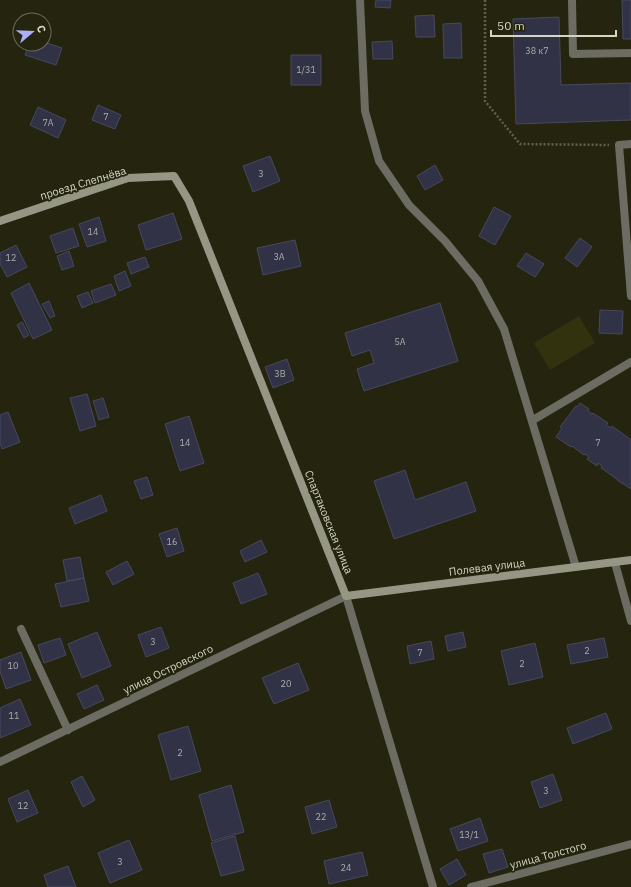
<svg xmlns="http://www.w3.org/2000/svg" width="631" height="887" font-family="'IBM Plex Sans',sans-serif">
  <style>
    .green { fill: #33320e }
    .building { fill: #323247; stroke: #47485e }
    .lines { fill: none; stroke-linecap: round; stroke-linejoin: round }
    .path { stroke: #60604d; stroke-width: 2.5; stroke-dasharray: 2 2; stroke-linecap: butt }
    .lane { stroke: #6c6c62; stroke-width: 8 }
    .street { stroke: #6c6c62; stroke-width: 8 }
    .secondary { stroke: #969684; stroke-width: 8 }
    .labels { text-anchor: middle; stroke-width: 3.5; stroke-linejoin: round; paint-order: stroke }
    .number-label { font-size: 9px; fill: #acaca7 }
    .street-label { font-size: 11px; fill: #d5d5c7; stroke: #25250f }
  </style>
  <rect width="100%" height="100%" fill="#25250f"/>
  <path class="green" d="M579,316L595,343L550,370L534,343Z"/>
  <path class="building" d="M376,0H391L390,8L375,7Z
    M622,0H631V39H623Z
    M434,15L435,37H416L415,16Z
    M559,17L561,85L631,83V120L516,124L513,19Z
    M461,23L462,58H444L443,24Z
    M392,41L393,59H373L372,42Z
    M44,42L62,48L56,65L25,55L29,44H44Z
    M291,55H321V85H291Z
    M98,105L121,115L115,129L92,120Z
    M38,107L66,120L58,138L30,125Z
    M270,156L280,181L253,192L243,166Z
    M435,165L443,180L425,190L417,176Z
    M494,207L511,216L495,245L479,236Z
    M173,213L182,239L146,250L138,225Z
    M99,217L106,241L87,247L79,224Z
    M73,228L79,246L56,253L50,236Z
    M580,238L592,247L577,267L565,258Z
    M295,240L301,266L263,275L257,248Z
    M16,245L27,267L7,277L0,264V253Z
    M69,251L74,266L62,270L57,256Z
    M526,253L544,264L535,277L517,266Z
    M145,257L149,267L131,274L127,263Z
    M125,271L131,286L119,291L114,276Z
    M29,283L52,330L33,339L11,293Z
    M111,284L116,295L95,303L91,291Z
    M88,292L93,303L82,308L77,296Z
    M49,301L55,316L50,318L42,304Z
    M440,303L458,361L364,391L357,369L374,363L370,350L352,356L345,333Z
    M600,310L623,311L622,334L599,333Z
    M22,322L29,335L24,338L17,325Z
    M287,359L294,380L273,388L265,367Z
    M87,394L96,426L80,431L70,398Z
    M103,398L109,417L99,420L93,401Z
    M580,403L589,409L588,411L592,414L593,413L608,423L606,425L611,428L612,426L631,440V489L617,480V479L601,468L602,466L598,463L597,466L587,459L589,457L585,454L584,455L572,446L571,447L556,437L562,428L560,427L576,406L577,407Z
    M8,412L20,442L2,449L0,443V415Z
    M189,416L204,463L180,471L165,424Z
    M405,470L415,500L466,482L476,511L394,539L374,481Z
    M147,477L153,495L141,499L134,481Z
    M101,495L107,511L75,524L69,508Z
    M177,528L184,551L167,557L159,534Z
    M261,540L267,552L245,562L240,551Z
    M80,557L84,578L67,581L63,560Z
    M127,561L134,574L113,585L106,572Z
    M258,573L267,594L241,604L233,583Z
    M84,578L89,601L61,607L55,584Z
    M161,627L169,648L146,657L138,635Z
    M97,632L111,666L82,678L68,644Z
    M463,632L466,647L448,651L445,636Z
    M60,638L66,655L44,663L38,645Z
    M604,638L608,657L571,664L567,645Z
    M431,641L434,659L410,664L407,646Z
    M535,643L543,677L509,685L501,651Z
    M21,652L31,680L6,689L0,671V660Z
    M298,663L309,690L274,704L262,678Z
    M97,685L104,700L84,709L77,694Z
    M20,699L31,725L0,738V708Z
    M606,713L612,729L573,744L567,728Z
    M188,726L201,771L171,780L158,735Z
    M553,774L562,800L540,808L531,782Z
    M82,776L95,800L83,807L71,782Z
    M231,785L244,832L212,841L199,795Z
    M28,790L38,813L17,822L8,799Z
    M329,800L337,827L312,834L305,807Z
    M480,818L488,841L458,851L450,829Z
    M235,836L244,870L221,876L211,843Z
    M129,840L142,870L110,883L98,853Z
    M502,849L508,867L489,873L483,854Z
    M362,852L368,875L329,884L324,861Z
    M457,859L466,875L449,885L440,869Z
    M68,866L76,887H48L44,875Z"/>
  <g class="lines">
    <path class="path" d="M485,0V101L520,144L609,145"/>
    <path class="lane" d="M572,0L573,54L631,53
      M631,144L619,145L631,296
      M533,420L631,362"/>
    <path class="street" d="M360,0L365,111L379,161L409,205L445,241L478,281L504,329L576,567
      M615,563L631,621
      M21,629L68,730
      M0,762L346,596L433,887
      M471,887L631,844"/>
    <path class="secondary" d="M0,221L128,178L174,176L189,201L346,596L631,560"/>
  </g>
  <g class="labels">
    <g class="number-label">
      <text x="537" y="54">38 к7</text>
      <text x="306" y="73">1/31</text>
      <text x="106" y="120">7</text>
      <text x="48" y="126">7А</text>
      <text x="261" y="177">3</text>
      <text x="93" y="235">14</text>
      <text x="279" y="260">3А</text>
      <text x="11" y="261">12</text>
      <text x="400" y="345">5А</text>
      <text x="280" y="377">3В</text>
      <text x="185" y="446">14</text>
      <text x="598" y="446">7</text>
      <text x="172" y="545">16</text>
      <text x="153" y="645">3</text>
      <text x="587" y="654">2</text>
      <text x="420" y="656">7</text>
      <text x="522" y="667">2</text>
      <text x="13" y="669">10</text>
      <text x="286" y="687">20</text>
      <text x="14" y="719">11</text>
      <text x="180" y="756">2</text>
      <text x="546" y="794">3</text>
      <text x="23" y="809">12</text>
      <text x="321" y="820">22</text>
      <text x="469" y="838">13/1</text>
      <text x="120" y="865">3</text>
      <text x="346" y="871">24</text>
    </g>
    <g class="street-label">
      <text transform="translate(83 183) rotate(-17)" y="4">проезд Слепнёва</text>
      <text transform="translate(329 522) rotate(68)" y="4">Спартаковская улица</text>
      <text transform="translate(487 567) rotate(-7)" y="4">Полевая улица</text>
      <text transform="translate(168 669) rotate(-26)" y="4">улица Островского</text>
      <text transform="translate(548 855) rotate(-15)" y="4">улица Толстого</text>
    </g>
  </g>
  <g transform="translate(32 32) rotate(71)"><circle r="19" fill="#25250f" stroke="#6b6b59"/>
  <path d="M0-3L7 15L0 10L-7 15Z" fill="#adaffb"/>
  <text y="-6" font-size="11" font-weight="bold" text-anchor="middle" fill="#d5d5c7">С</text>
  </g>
  <path d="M491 30v6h125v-6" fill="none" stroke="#d5d5c7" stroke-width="2"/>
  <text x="497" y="30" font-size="12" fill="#d5d5c7" stroke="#25250f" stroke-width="3" paint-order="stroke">50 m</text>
</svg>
